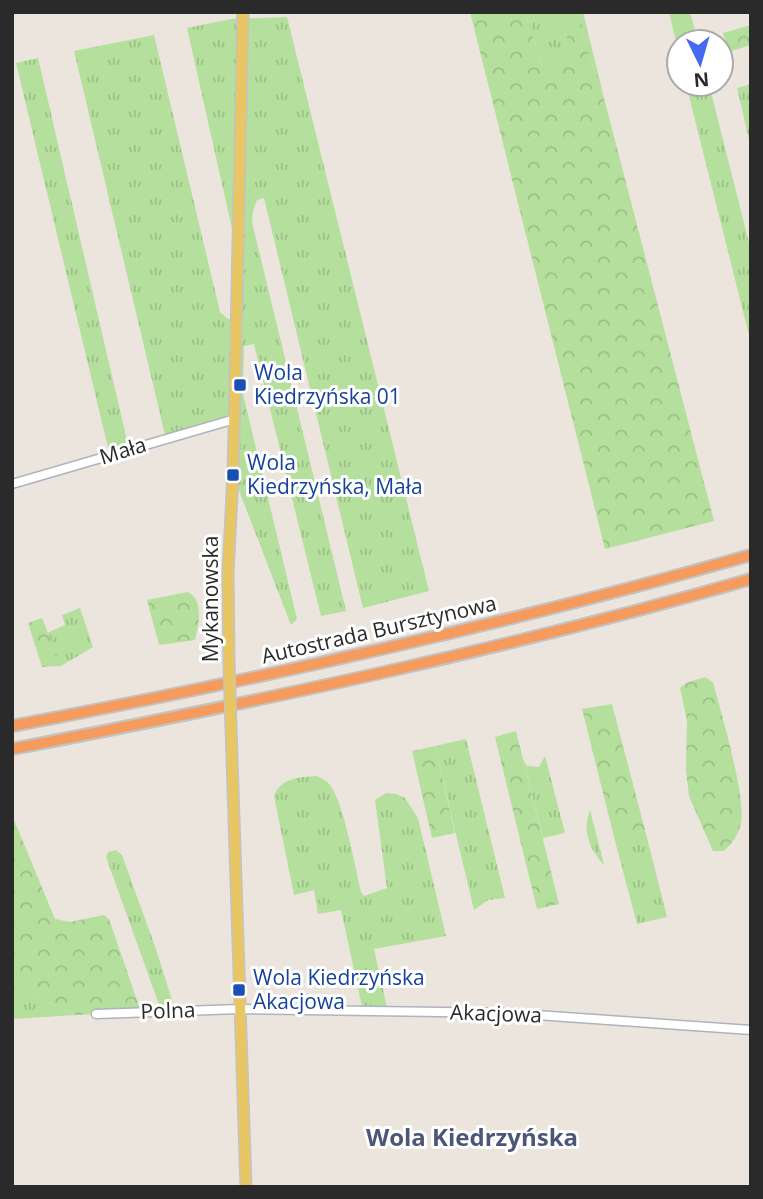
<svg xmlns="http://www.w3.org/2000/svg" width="763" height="1199" font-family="'Open Sans',sans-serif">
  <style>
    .grass { fill: url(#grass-tufts) }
    .forest { fill: url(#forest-crowns) }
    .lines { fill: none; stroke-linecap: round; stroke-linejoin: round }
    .minor-casing { stroke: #b0b3bd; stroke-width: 11 }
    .major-casing { stroke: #c3c3c3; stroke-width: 13 }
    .highway-casing { stroke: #c3c3c3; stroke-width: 14 }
    .minor { stroke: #fff; stroke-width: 8 }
    .major { stroke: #e9c664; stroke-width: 10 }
    .highway { stroke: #f59b5e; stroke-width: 10 }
    .major-bridge-casing { stroke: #c3c3c3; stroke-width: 13; stroke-linecap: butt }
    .major-bridge { stroke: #e9c664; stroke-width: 10 }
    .transit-dot { fill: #1a4fb4; stroke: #fff; stroke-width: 2.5 }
    .labels { text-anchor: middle; stroke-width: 6; stroke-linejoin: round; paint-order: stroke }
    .transit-label { font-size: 21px; fill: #164399; stroke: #fff; text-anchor: start }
    .street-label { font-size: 21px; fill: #2a2a2a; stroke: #fff }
    .quarter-label { font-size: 24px; font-weight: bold; fill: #4d5678; stroke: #fff }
  </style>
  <defs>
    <pattern id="grass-tufts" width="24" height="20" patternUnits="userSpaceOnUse" patternTransform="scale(1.75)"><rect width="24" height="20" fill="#b5df9c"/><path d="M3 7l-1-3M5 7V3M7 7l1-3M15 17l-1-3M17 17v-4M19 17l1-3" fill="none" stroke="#9cc087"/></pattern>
    <pattern id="forest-crowns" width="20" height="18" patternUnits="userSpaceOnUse" patternTransform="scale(1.75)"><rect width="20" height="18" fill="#b5df9c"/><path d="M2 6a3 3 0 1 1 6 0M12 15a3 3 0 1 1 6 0" fill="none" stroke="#9cc087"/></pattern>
  </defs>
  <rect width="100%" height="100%" fill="#ebe5dd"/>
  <path class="grass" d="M525,12H583L605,102L579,24L569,25C569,42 569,68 550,75L543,68Z
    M669,12H690L698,42H679V54Z
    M287,17L429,591L363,608L264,198L257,200L253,211L252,222L346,611L321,616L254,344L244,346L243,394L297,619L291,625L233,475L234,419L166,439L74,51L154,35L220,312L228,319H236L238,255L187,28L231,19Z
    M38,58L129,449L110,456L16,63Z
    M686,84H709L751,251V343Z
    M751,84V143L750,144L737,88Z
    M80,608L93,647L61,666L47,633L65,625L62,615Z
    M466,739L505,898L488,900L474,910L435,746Z
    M545,756L565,833L543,838L523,759L527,766L539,767Z
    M316,776C321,778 326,780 330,785C344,804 355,866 361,892L364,896L387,888L375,800L386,793L396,794L405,798L418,818L446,936L374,949L388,1012L363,1011L341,910L318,914L314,890L294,895L274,796C281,778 299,777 316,776Z
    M590,810L604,865C589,849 582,831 590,810Z
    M645,830L667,917L637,924L614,837Z
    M116,850L122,855L157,952L175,1010H161L106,857L108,852Z
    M12,974L25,991L76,1015L13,1019Z"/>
  <path class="forest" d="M470,12H525L543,68L550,75C574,65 561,37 572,20L579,24L605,102L714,521L605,549Z
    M751,25V45L728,52L723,33Z
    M188,592C204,600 199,625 195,640L159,645L147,600Z
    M42,618L61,666L42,667L28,623Z
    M705,677L713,682C721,713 746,795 741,823C738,836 733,842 724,851H713L689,796L686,770L687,720L680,688L686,683Z
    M612,704L645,830L614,837L582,709Z
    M516,731L559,904L537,909L495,737Z
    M435,746L455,833L432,838L412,751Z
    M12,815L55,919L70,922L104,915L109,919L141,1012L76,1015L25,991L12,974Z"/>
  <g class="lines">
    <g class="minor-casing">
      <path id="minor" d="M12,484L235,419
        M96,1014L240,1009L507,1013L751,1030"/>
    </g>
    <g class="major-casing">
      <path id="major" d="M229,662L228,572L233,475L243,12
        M231,727L246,1187"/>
    </g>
    <g class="highway-casing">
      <path id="highway" d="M12,726C261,679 507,624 751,555
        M12,749C261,701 508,649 751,579"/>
    </g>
    <use href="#minor" class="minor"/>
    <use href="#major" class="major"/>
    <use href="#highway" class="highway"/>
    <g class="major-bridge-casing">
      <path id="major-bridge" d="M229,662L231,727"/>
    </g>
    <use href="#major-bridge" class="major-bridge"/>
  </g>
  <g class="transit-dot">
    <rect x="233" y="378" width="14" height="14" rx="3.5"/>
    <rect x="226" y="468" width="14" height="14" rx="3.5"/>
    <rect x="232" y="983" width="14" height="14" rx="3.5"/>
  </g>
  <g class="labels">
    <g class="transit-label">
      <text x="254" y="380">Wola<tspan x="254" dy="24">Kiedrzyńska 01</tspan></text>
      <text x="247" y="470">Wola<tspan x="247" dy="24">Kiedrzyńska, Mała</tspan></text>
      <text x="253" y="985">Wola Kiedrzyńska<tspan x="253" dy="24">Akacjowa</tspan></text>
    </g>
    <g class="street-label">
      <text transform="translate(123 451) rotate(-17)" y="7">Mała</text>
      <text transform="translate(211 599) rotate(-90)" y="7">Mykanowska</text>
      <text transform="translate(379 630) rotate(-13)" y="7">Autostrada Bursztynowa</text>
      <text transform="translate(168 1011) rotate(-2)" y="7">Polna</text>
      <text transform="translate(496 1014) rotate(2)" y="7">Akacjowa</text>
    </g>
    <g class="quarter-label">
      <text x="472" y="1146">Wola Kiedrzyńska</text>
    </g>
  </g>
  <rect width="763" height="1199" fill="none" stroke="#2a2a2a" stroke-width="28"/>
  <g transform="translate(700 63) rotate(175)"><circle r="33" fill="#ffffff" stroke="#aaaaaa" stroke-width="2"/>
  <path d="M0-5L12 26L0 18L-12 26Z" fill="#4569f0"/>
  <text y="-10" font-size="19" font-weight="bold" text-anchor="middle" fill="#2a2a2a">N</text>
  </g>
</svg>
